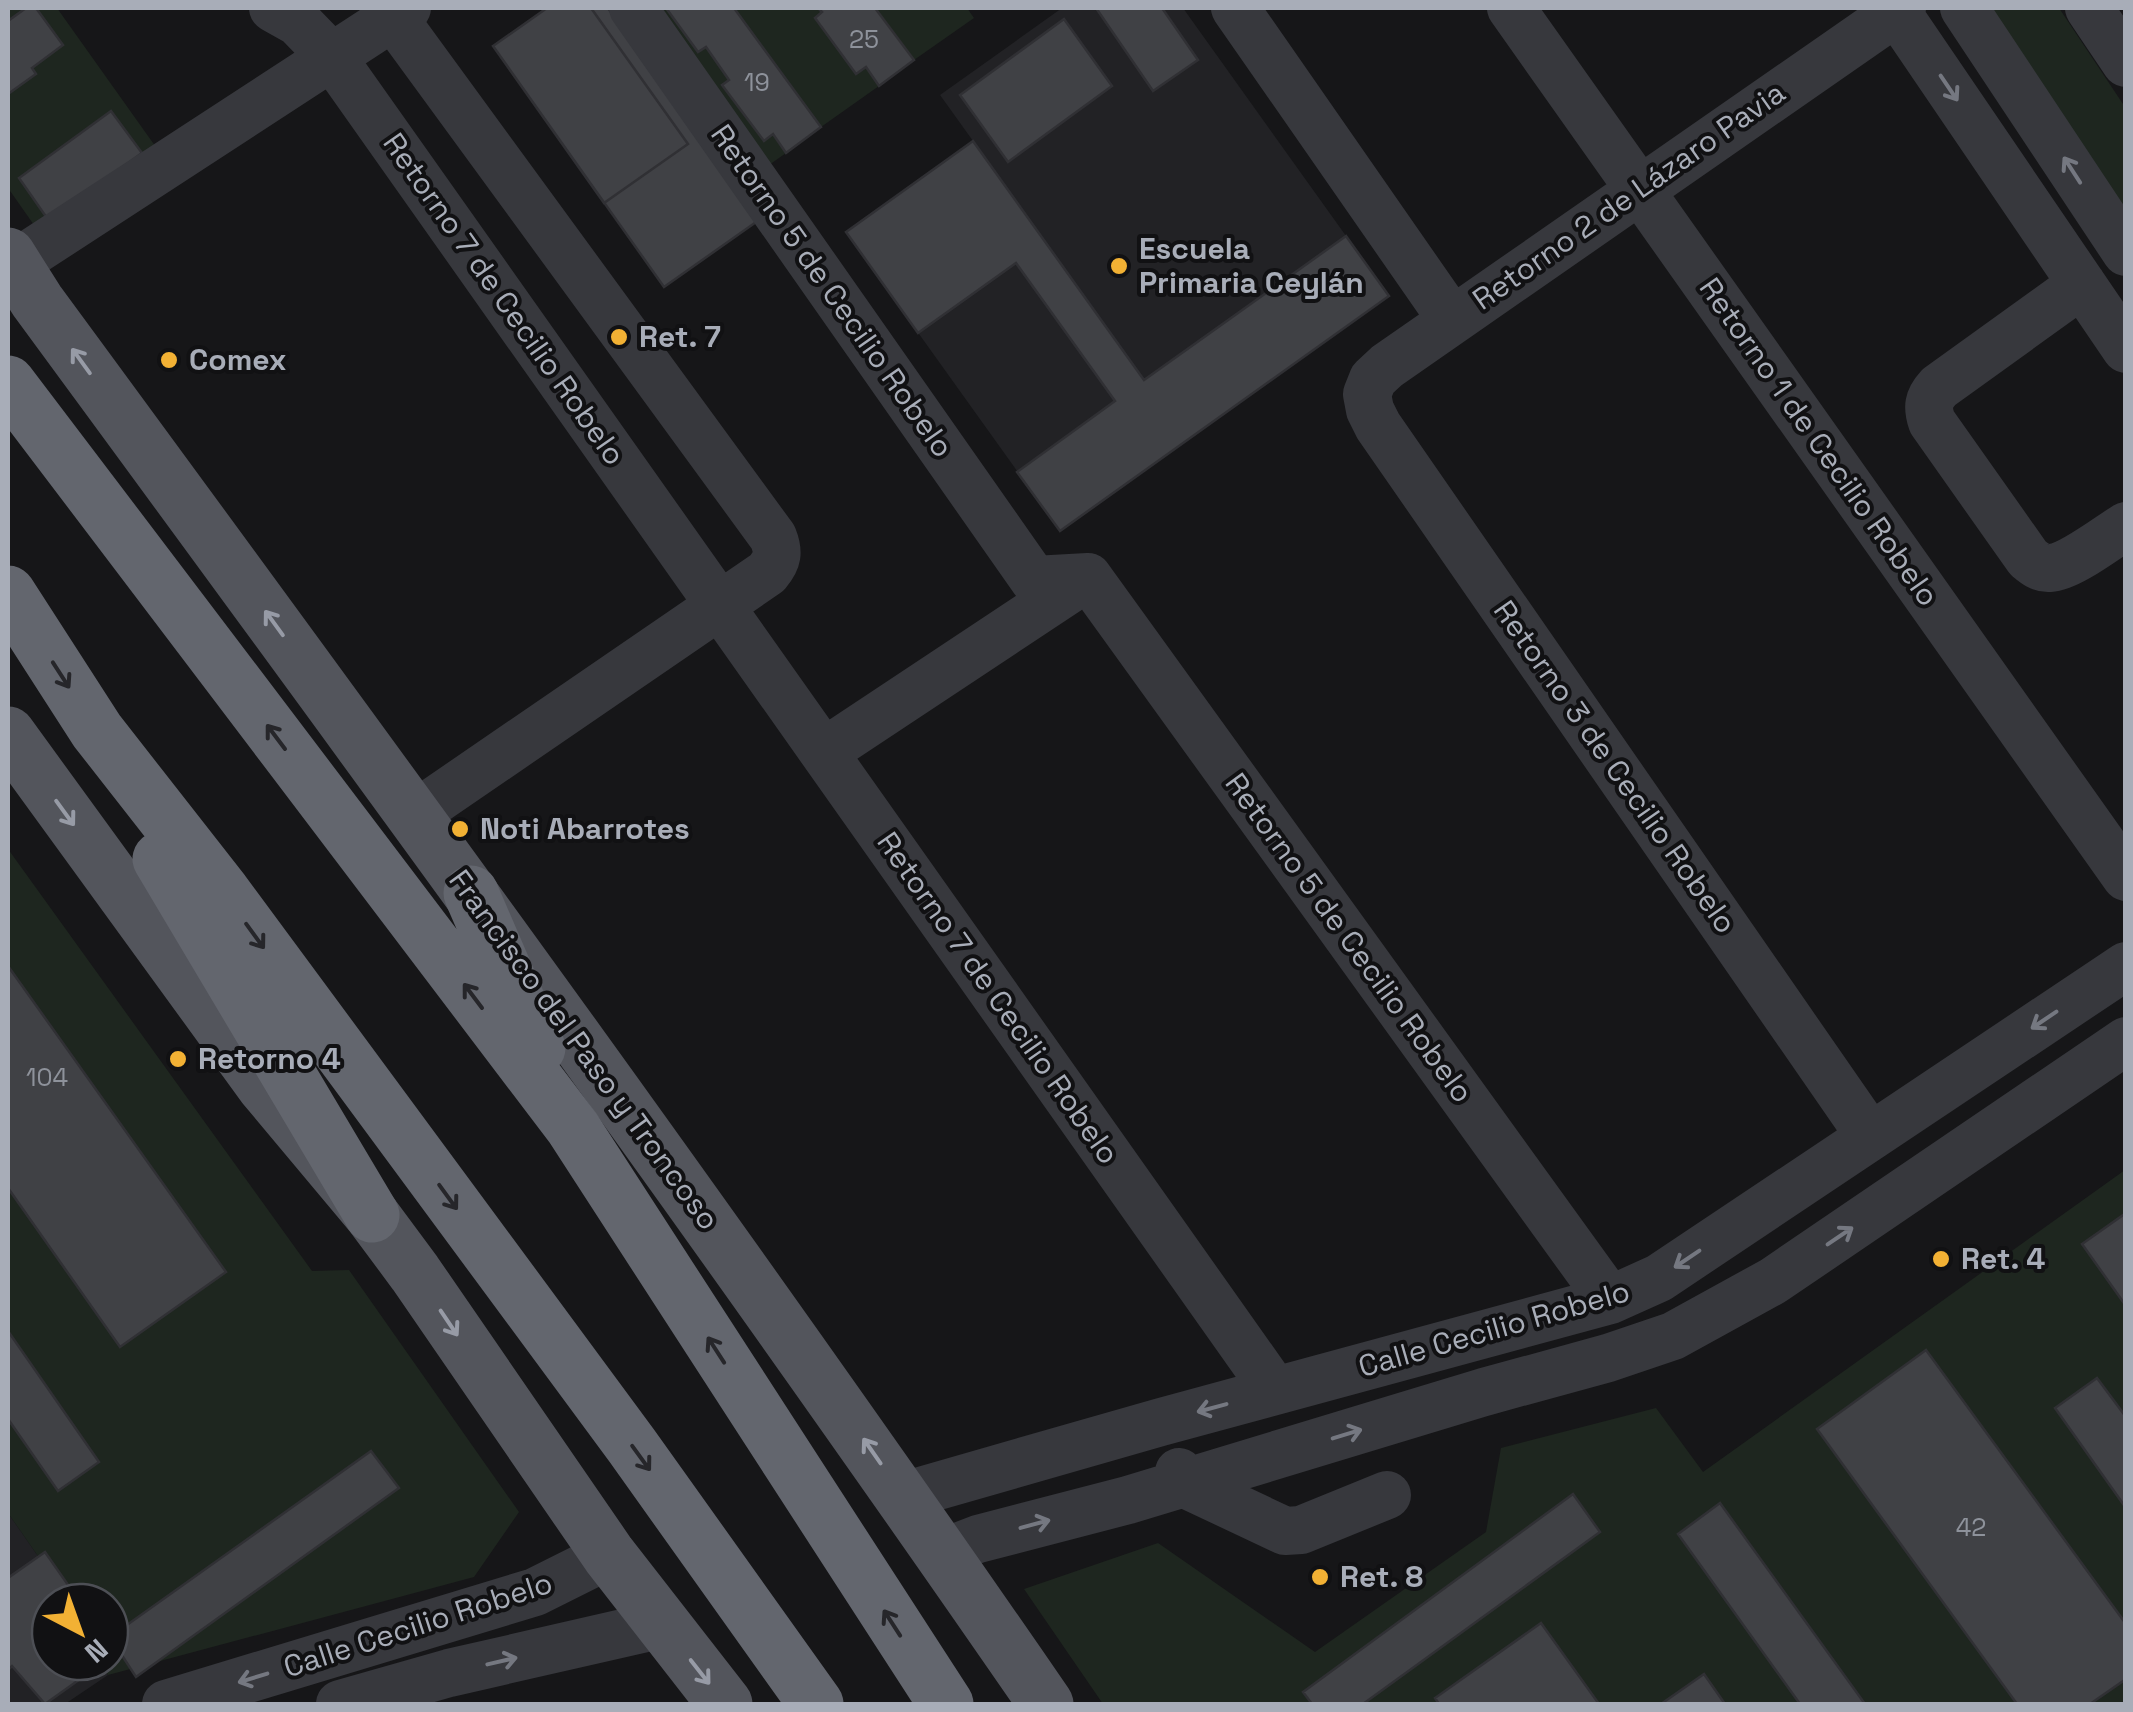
<svg xmlns="http://www.w3.org/2000/svg" width="2133" height="1712" font-family="'Space Grotesk',sans-serif">
  <style>
    .built { fill: #222225 }
    .green { fill: #1e261f }
    .building { fill: #404145; stroke: #303034; stroke-width: 2.5 }
    .lines { fill: none; stroke-linecap: round; stroke-linejoin: round }
    .minor { stroke: #37383d; stroke-width: 48 }
    .major { stroke: #53555c; stroke-width: 55 }
    .highway { stroke: #63666e; stroke-width: 55 }
    .oneway { stroke: #757881 }
    .oneway2 { stroke: #979ba6 }
    .oneway3 { stroke: #26262a }
    .poi-dot { fill: #f2b134; stroke: #111113; stroke-width: 4 }
    .labels { text-anchor: middle; stroke-width: 8; stroke-linejoin: round; paint-order: stroke }
    .number-label { font-size: 25px; fill: #8e929b }
    .street-label { font-size: 30px; fill: #a8adb8; stroke: #111113 }
    .poi-label { font-size: 30px; font-weight: bold; fill: #a8adb8; stroke: #111113; text-anchor: start }
  </style>
  <rect width="100%" height="100%" fill="#161618"/>
  <path class="built" d="M1062,8H1183L1389,296L1060,531L846,232L973,141L940,95Z
    M8,1513L70,1602H50V1662H98L108,1675L65,1704H8Z"/>
  <path class="green" d="M8,8H57L158,150L41,235L8,188Z
    M643,8H666L698,51L706,47L729,80L723,85L763,141L773,134L786,153L759,172Z
    M734,8H818L822,12L815,18L856,73L866,67L879,86L821,127Z
    M875,8H967L974,18L914,60Z
    M1980,8H2059L2125,107V225Z
    M8,849L312,1271L349,1270L519,1512L474,1577L108,1675L98,1662H110V1602H70L8,1513Z
    M2125,1170V1704H1103L1024,1589L1158,1543L1315,1652L1486,1532L1501,1448L1656,1408L1703,1472Z"/>
  <path class="building" d="M26,8H36L63,45L32,68L36,74L8,94V21Z
    M547,8H608L759,220L664,287L493,46Z
    M547,8H591L688,144L604,203L493,46Z
    M666,8H734L821,127L786,153L773,134L764,141L722,85L729,80L706,47L698,52Z
    M818,8H875L914,60L879,86L866,67L856,74L815,18L822,12Z
    M1096,8H1162L1198,60L1153,91Z
    M1064,19L1112,86L1008,162L960,95Z
    M111,111L142,153L49,221L19,178Z
    M973,141L1144,380L1346,236L1389,296L1060,531L1017,472L1115,401L1016,263L918,333L846,232Z
    M8,966L226,1272L120,1347L8,1188Z
    M2126,1213V1306L2082,1244Z
    M8,1331L99,1462L58,1491L8,1419Z
    M1926,1350L2126,1624V1679L2090,1704H2017L1817,1429Z
    M2097,1378L2126,1417V1508L2055,1408Z
    M371,1451L399,1488L136,1677L110,1637Z
    M1573,1494L1600,1532L1363,1704H1312L1303,1692Z
    M1720,1503L1865,1704H1800L1678,1534Z
    M45,1552L80,1602H50V1662H104L45,1704L12,1666L8,1670V1578Z
    M1541,1623L1599,1704H1439L1435,1698Z
    M1704,1674L1725,1704H1661Z"/>
  <g class="lines">
    <path class="minor" d="M273,8L298,22L332,57L1275,1391
      M389,8L393,17L773,537C779,552 778,560 767,573L414,815
      M633,8L1034,580L1088,577
      M1235,8L1452,320
      M1511,8L2126,877
      M1894,8L2126,349
      M1964,8L2126,252
      M2089,8L2126,63
      M14,264L407,8
      M2082,284L1939,387C1928,399 1927,407 1932,422L2028,558C2034,563 2041,569 2050,568C2070,567 2108,537 2126,526
      M1088,577L1610,1300
      M824,752L1085,579
      M1870,1136L1378,426L1370,410L1367,394L1373,379L1387,366L1902,8
      M1179,1472L1183,1483L1285,1531L1301,1530L1387,1495
      M903,1496L1161,1422L1610,1300L1659,1278L2126,966
      M942,1553L978,1539L1128,1500L1484,1392L1608,1358L1673,1336L1773,1281L2126,1041
      M166,1704L535,1592L609,1555
      M340,1704L449,1673L663,1624"/>
    <path class="major" d="M8,255L37,301C378,765 719,1230 1046,1704
      M8,734L264,1086L372,1215L415,1273L609,1555L725,1704"/>
    <path class="highway" d="M8,383L573,1128L946,1704
      M8,593L97,731L223,892L632,1446L816,1704
      M160,859L372,1215
      M471,893L538,1048"/>
  </g>
  <defs><path id="oneway-shaft" d="M-6 0H5M1.5-3L5.5 0L1.5 3" fill="none" stroke-width="1.6" stroke-linecap="round" stroke-linejoin="round" transform="scale(2.5)"/></defs>
  <g class="oneway">
    <use href="#oneway-shaft" transform="translate(1949 88) rotate(56)"/>
    <use href="#oneway-shaft" transform="translate(2072 170) rotate(-123)"/>
    <use href="#oneway-shaft" transform="translate(2044 1020) rotate(146)"/>
    <use href="#oneway-shaft" transform="translate(1840 1236) rotate(-34)"/>
    <use href="#oneway-shaft" transform="translate(1687 1259) rotate(146)"/>
    <use href="#oneway-shaft" transform="translate(1212 1408) rotate(165)"/>
    <use href="#oneway-shaft" transform="translate(1347 1434) rotate(-17)"/>
    <use href="#oneway-shaft" transform="translate(1035 1524) rotate(-15)"/>
    <use href="#oneway-shaft" transform="translate(502 1661) rotate(-13)"/>
    <use href="#oneway-shaft" transform="translate(253 1678) rotate(163)"/>
  </g>
  <g class="oneway2">
    <use href="#oneway-shaft" transform="translate(81 361) rotate(-126)"/>
    <use href="#oneway-shaft" transform="translate(274 623) rotate(-126)"/>
    <use href="#oneway-shaft" transform="translate(65 813) rotate(54)"/>
    <use href="#oneway-shaft" transform="translate(449 1323) rotate(56)"/>
    <use href="#oneway-shaft" transform="translate(872 1451) rotate(-125)"/>
    <use href="#oneway-shaft" transform="translate(700 1672) rotate(52)"/>
  </g>
  <g class="oneway3">
    <use href="#oneway-shaft" transform="translate(61 675) rotate(57)"/>
    <use href="#oneway-shaft" transform="translate(276 737) rotate(-127)"/>
    <use href="#oneway-shaft" transform="translate(255 936) rotate(54)"/>
    <use href="#oneway-shaft" transform="translate(473 996) rotate(-127)"/>
    <use href="#oneway-shaft" transform="translate(448 1197) rotate(54)"/>
    <use href="#oneway-shaft" transform="translate(716 1350) rotate(-123)"/>
    <use href="#oneway-shaft" transform="translate(641 1458) rotate(54)"/>
    <use href="#oneway-shaft" transform="translate(892 1623) rotate(-123)"/>
  </g>
  <g class="poi-dot">
    <circle cx="1119" cy="266" r="10"/>
    <circle cx="619" cy="337" r="10"/>
    <circle cx="169" cy="360" r="10"/>
    <circle cx="460" cy="829" r="10"/>
    <circle cx="178" cy="1059" r="10"/>
    <circle cx="1941" cy="1259" r="10"/>
    <circle cx="1320" cy="1577" r="10"/>
  </g>
  <g class="labels">
    <g class="number-label">
      <text x="864" y="48">25</text>
      <text x="757" y="91">19</text>
      <text x="47" y="1086">104</text>
      <text x="1971" y="1536">42</text>
    </g>
    <g class="street-label">
      <text transform="translate(1629 196) rotate(-35)" y="10">Retorno 2 de Lázaro Pavia</text>
      <text transform="translate(832 291) rotate(55)" y="10">Retorno 5 de Cecilio Robelo</text>
      <text transform="translate(504 299) rotate(55)" y="10">Retorno 7 de Cecilio Robelo</text>
      <text transform="translate(1819 442) rotate(55)" y="10">Retorno 1 de Cecilio Robelo</text>
      <text transform="translate(1615 767) rotate(55)" y="10">Retorno 3 de Cecilio Robelo</text>
      <text transform="translate(1349 938) rotate(54)" y="10">Retorno 5 de Cecilio Robelo</text>
      <text transform="translate(998 998) rotate(55)" y="10">Retorno 7 de Cecilio Robelo</text>
      <text transform="translate(584 1050) rotate(54)" y="10">Francisco del Paso y Troncoso</text>
      <text transform="translate(1494 1329) rotate(-16)" y="10">Calle Cecilio Robelo</text>
      <text transform="translate(418 1625) rotate(-18)" y="10">Calle Cecilio Robelo</text>
    </g>
    <g class="poi-label">
      <text x="1139" y="259">Escuela<tspan x="1139" dy="34">Primaria Ceylán</tspan></text>
      <text x="639" y="347">Ret. 7</text>
      <text x="189" y="370">Comex</text>
      <text x="480" y="839">Noti Abarrotes</text>
      <text x="198" y="1069">Retorno 4</text>
      <text x="1961" y="1269">Ret. 4</text>
      <text x="1340" y="1587">Ret. 8</text>
    </g>
  </g>
  <rect width="2133" height="1712" fill="none" stroke="#a8adb8" stroke-width="20"/>
  <g transform="translate(80 1632) rotate(139)"><circle r="48" fill="#111113" stroke="#4d4f55" stroke-width="2.5"/>
  <path d="M0-8L18 38L0 25L-18 38Z" fill="#f2b134"/>
  <text y="-15" font-size="28" font-weight="bold" text-anchor="middle" fill="#a8adb8">N</text>
  </g>
</svg>
